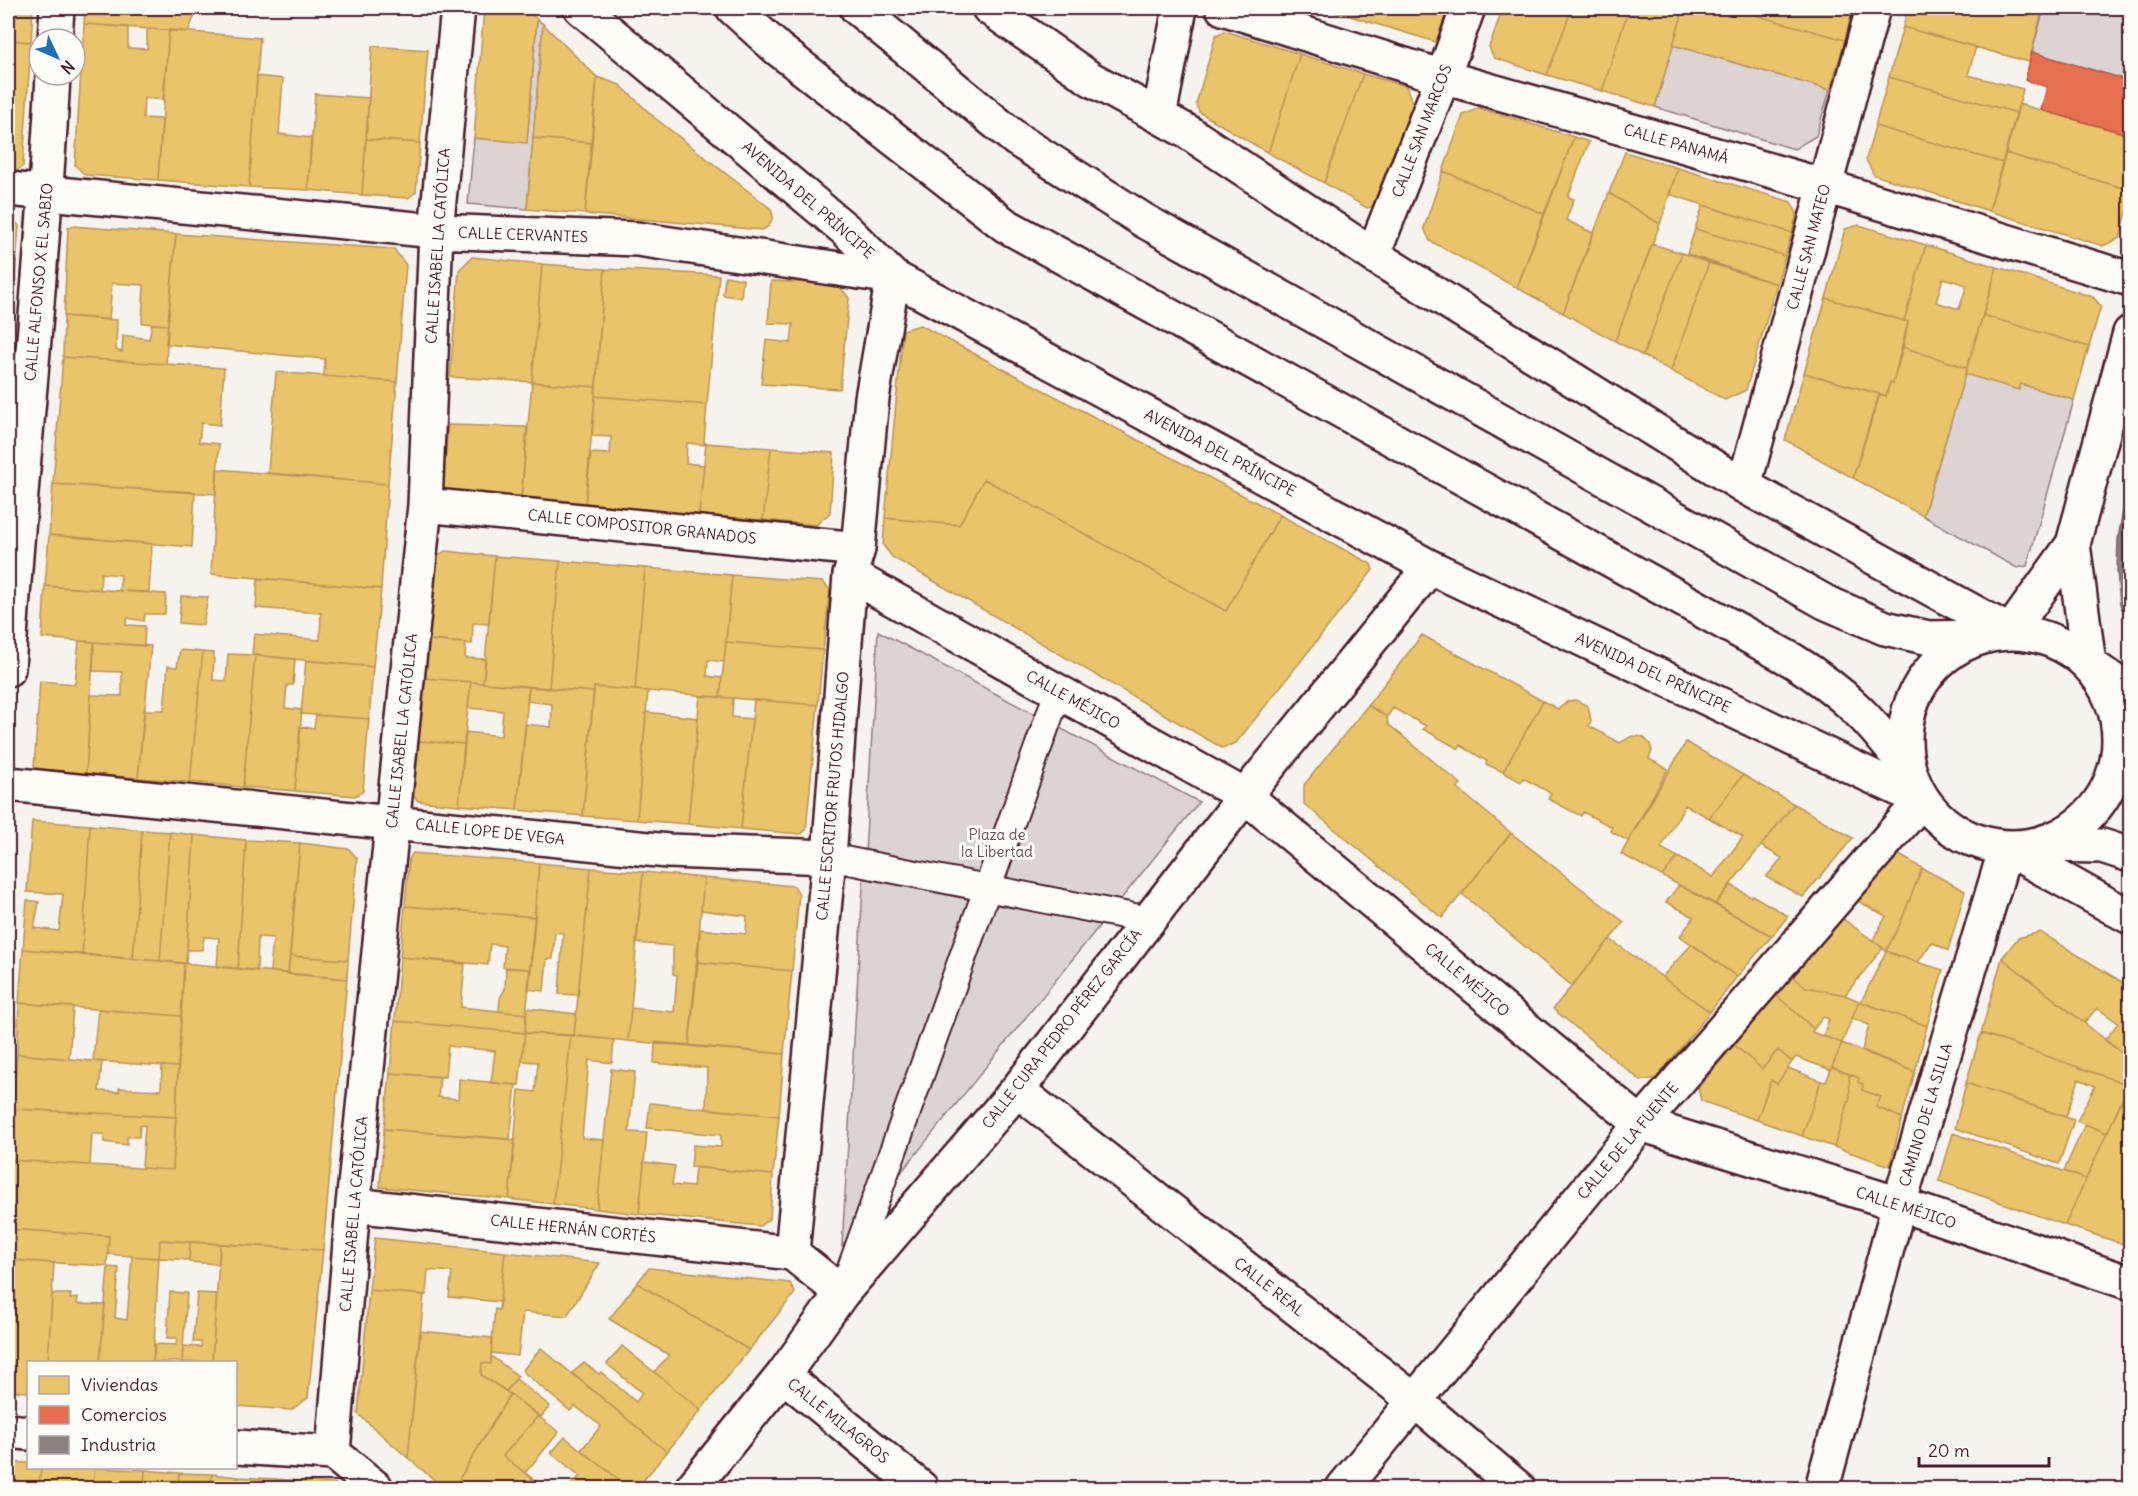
<svg xmlns="http://www.w3.org/2000/svg" width="2138" height="1496" font-family="Delius,sans-serif">
  <style>
    .green { fill: #dcd4d2; stroke: #937a7e; stroke-width: 1.5 }
    .homes { fill: #e9c46a; stroke: #b99257; stroke-width: 1.5; fill-rule: evenodd }
    .shops { fill: #e76f51; stroke: #b85746; stroke-width: 1.5 }
    .industry { fill: #8a817c; stroke: #776464; stroke-width: 1.5 }
    .lines { fill: none; stroke-linecap: round; stroke-linejoin: round }
    .pedestrian-casing { stroke: #4a1f2b; stroke-width: 30 }
    .minor-casing { stroke: #4a1f2b; stroke-width: 38 }
    .primary-casing { stroke: #4a1f2b; stroke-width: 38 }
    .pedestrian { stroke: #fdfcf7; stroke-width: 26 }
    .minor { stroke: #fdfcf7; stroke-width: 33 }
    .primary { stroke: #fdfcf7; stroke-width: 33 }
    .labels { text-anchor: middle; stroke-width: 6; stroke-linejoin: round; paint-order: stroke }
    .street-label { font-size: 15px; fill: #4a1f2b; stroke: #fdfcf7 }
    .park-label { font-size: 15px; fill: #6e4c55; stroke: #fdfcf7 }
  </style>
  <rect width="100%" height="100%" fill="#f6f3ef"/>
  <filter id="ink" filterUnits="userSpaceOnUse"><feTurbulence type="fractalNoise" baseFrequency=".0167" numOctaves="2"/><feDisplacementMap in="SourceGraphic" scale="12" xChannelSelector="R" yChannelSelector="G"/><feConvolveMatrix kernelMatrix="1 2 1 2 8 2 1 2 1" color-interpolation-filters="sRGB"/></filter>
  <g filter="url(#ink)">
    <path class="green" d="M2044,8H2130V81L2032,52Z
      M537,19L543,24L527,209L468,204L474,138L527,142Z
      M1673,45L1830,90L1816,136L1794,149L1655,107Z
      M1965,374L2021,384L2074,400L2027,566L2017,568L1923,516Z
      M878,631L1199,802L842,1246Z"/>
    <path class="homes" d="M8,8H33L31,42L8,40Z
      M85,8H198L188,32L84,24Z
      M484,8H523L537,19L527,143L474,138Z
      M1323,8H1448L1436,42Z
      M1503,8H1572L1547,75L1494,58L1489,47Z
      M1572,8H1629L1602,91L1547,75Z
      M1629,8H1684L1655,107L1602,91Z
      M1684,8H1729L1845,40L1830,90L1673,45Z
      M1729,8H1853L1845,40Z
      M1908,8H2043L2029,62L1903,27Z
      M84,24L128,27V48L147,49V29L169,30L163,100L144,98L143,118L162,119L158,180L85,175L75,165Z
      M543,24L597,77L592,143L533,138Z
      M1903,27L1976,47L1968,75L2023,89L2017,113L1889,77Z
      M169,30L260,38L249,187L158,180Z
      M1225,31L1300,54L1268,153L1199,112L1196,104L1216,35Z
      M8,40L31,42L23,166L17,171L8,170Z
      M372,46L428,50L420,143L366,139Z
      M1300,54L1363,74L1324,183L1268,153Z
      M1363,74L1406,86L1413,104L1377,205L1367,208L1324,183Z
      M257,76L283,79L279,134L311,138L308,190L249,187Z
      M597,77L620,85L655,118L771,209L773,217L769,226L762,230L585,214Z
      M1889,77L2017,113L2003,163L1875,126Z
      M315,94L369,98L362,195L308,190Z
      M2019,104L2130,135V190L2005,153Z
      M1479,108L1574,137L1544,214L1443,171L1463,115Z
      M1875,126L2003,163L1989,211L1874,175L1866,160Z
      M1574,137L1589,142L1568,197L1574,199L1566,220L1593,233L1563,313L1517,288Z
      M533,138L592,143L585,214L527,209Z
      M366,139L420,143L416,192L408,198L362,195Z
      M1625,152L1678,168L1660,224L1609,193Z
      M2005,153L2130,190V201L2120,238L2103,246L1989,211Z
      M1678,168L1791,202L1797,213L1792,233L1669,194Z
      M1443,171L1544,214L1517,288L1430,241L1424,228Z
      M1609,193L1660,224L1615,341L1563,313Z
      M1703,205L1792,233L1785,256L1695,229Z
      M8,219H13L19,226L9,353Z
      M1859,225L1926,245L1904,321L1826,298L1845,229Z
      M72,226L176,234L168,325L142,323L144,285L112,283L109,320L64,316L68,228Z
      M1695,229L1785,256L1777,284L1687,254Z
      M176,234L394,249L406,265L397,382L324,376L325,359L166,344Z
      M1652,244L1682,253L1643,356L1615,341Z
      M1926,245L1997,267L1967,368L1903,347L1908,322L1904,321ZM1943,278L1967,285L1959,309L1936,302Z
      M1682,253L1709,263L1671,371L1643,356Z
      M472,257L542,264L532,382L450,377L459,270Z
      M1709,263L1777,284L1746,390L1725,400L1671,371Z
      M542,264L605,269L596,387L532,382Z
      M1997,267L2093,297L2101,306L2089,347L1983,315Z
      M605,269L719,275L707,405L595,396Z
      M725,276L743,279L741,298L723,295Z
      M771,281L838,284L849,298L840,389L761,384L766,340L791,343L793,324L768,323Z
      M1826,298L1908,322L1893,383L1890,382L1886,396L1804,373Z
      M1983,315L2089,347L2074,400L2021,384L2019,390L1965,374Z
      M64,316L117,320L116,350L122,352L123,335L149,339L152,324L168,325L166,364L63,357Z
      M920,325L1280,515L1226,611L984,479L959,525L885,518L903,330Z
      M1903,347L1967,368L1923,516L1853,478L1875,406L1880,394L1886,396L1890,382L1893,383Z
      M63,357L224,368L220,425L201,423L199,442L219,444L216,494L53,484Z
      M276,372L397,382L388,484L268,473Z
      M1804,373L1880,394L1853,478L1785,440Z
      M532,382L596,387L585,505L521,500Z
      M595,396L707,405L704,442L706,445L687,443L686,463L704,465L699,515L585,505L591,453L610,454L611,437L592,436Z
      M448,425L527,427L521,500L448,494L442,486Z
      M706,443L771,448L763,520L699,515Z
      M771,448L834,453L830,513L816,525L763,520Z
      M217,469L388,484L381,589L211,574Z
      M984,479L1226,611L1280,515L1371,564L1373,570L1236,743L1222,748L892,557L883,545L885,518L959,525Z
      M53,484L195,492L192,547L49,535Z
      M2130,486V512L2123,510Z
      M49,535L152,544L149,592L119,591L121,575L101,573L100,590L45,586Z
      M445,551L495,556L489,624L473,623L472,644L428,640L436,558Z
      M495,556L560,561L549,688L483,683Z
      M560,561L645,568L635,690L594,687V692L549,688Z
      M645,568L732,575L724,662L708,660L707,676L722,678L720,697L635,690Z
      M732,575L823,582L830,590L823,650L726,642Z
      M258,578L381,589L373,667L252,655L254,634L320,640L321,613L256,608Z
      M45,586L166,594L165,614H145L144,621L127,618L126,625L145,626L144,646L42,638Z
      M181,596L208,597L203,625L179,623Z
      M1422,635L1543,701L1503,772L1486,764L1487,761L1460,745L1459,749L1423,729L1426,726L1393,708L1387,717L1368,705Z
      M428,640L466,643L465,658L486,659L483,683L424,678Z
      M79,641L94,642L86,774L34,768L40,681L75,684Z
      M94,642L151,646L138,778L86,774L91,695L122,696V672L93,671Z
      M726,642L823,650L818,705L720,697Z
      M180,650L203,652L190,782L138,778L144,710H164L168,666L177,667Z
      M203,652L214,653L213,680L226,681L228,654L255,655L243,787L190,782Z
      M255,655L295,659L293,685H287L285,708L302,710L295,791L243,787Z
      M306,660L373,667L369,719L301,714Z
      M424,678L471,682L464,744L418,741Z
      M471,682L529,687L517,810L459,805L466,732L501,736L503,711L468,708Z
      M529,687L594,692L583,816L517,810L526,724L551,727L552,704L527,701Z
      M594,687L648,691L637,820L583,816Z
      M700,696L733,698L732,717L752,719L741,829L688,824Z
      M754,700L818,705L806,830L801,834L741,829Z
      M1575,700L1586,705L1589,710L1591,721L1589,726L1620,743L1632,736L1643,737L1650,744L1652,751L1649,759L1668,769L1628,841L1610,831L1612,827L1583,812L1581,816L1548,799L1551,793L1523,778L1521,782L1503,772L1543,701L1558,709L1568,701Z
      M1368,705L1387,717L1388,724L1461,784L1457,788L1511,833L1442,918L1304,804V785Z
      M646,712L698,718L688,824L637,820Z
      M316,715L369,719L363,791L355,796L295,791L300,727L314,728Z
      M418,741L464,744L459,805L418,801L413,795Z
      M1686,742L1743,775L1709,818L1685,805L1661,848L1678,857L1662,876L1621,854Z
      M1743,775L1794,804L1715,904L1662,876L1678,857L1713,877L1743,837L1709,818Z
      M1794,804L1853,838L1803,897L1766,877L1782,858L1761,846Z
      M32,821L90,825L82,955L23,949L27,900L39,902L34,928L59,931L63,894L27,892Z
      M90,825L142,830L133,959L82,955Z
      M142,830L170,832L160,961L133,959Z
      M170,832L194,835L186,964L160,961Z
      M1511,833L1624,922L1572,986L1462,894Z
      M194,835L246,840L238,969L217,967L219,938L204,937L202,950H187Z
      M246,840L300,843L288,974L270,971L273,938L258,937L257,971L238,969Z
      M300,843L349,849L357,858L348,960L290,956Z
      M1891,850L1922,868L1900,924L1886,951L1873,940L1886,916L1852,898Z
      M413,853L539,863L535,917L405,906L409,859Z
      M539,863L591,868L578,995L559,994L563,933L555,932L553,959H547L544,991L528,989Z
      M591,868L643,872L628,1041L574,1036Z
      M1922,868L1965,891L1948,951L1932,942L1918,962L1886,951L1900,924Z
      M643,872L704,878L689,1046L628,1041L631,1008L674,1012L677,975L673,974V946L636,943Z
      M704,878L794,886L799,894L792,971L698,962L700,929L746,934L747,916L701,910Z
      M1679,885L1772,936L1737,977L1680,936L1694,917L1666,902Z
      M1731,885L1751,897L1752,895L1788,916L1772,936L1715,904Z
      M405,906L535,917L531,969L503,967L505,946L490,944L488,965L400,957Z
      M1839,916L1883,948L1845,995L1806,987L1791,975Z
      M2040,932L2130,987V1059L2105,1040L2118,1023L2097,1008L2084,1023L2002,958L2018,938Z
      M1610,939L1710,1012L1656,1078L1641,1081L1553,1009Z
      M1692,944L1737,977L1710,1012L1662,977Z
      M23,949L184,963L181,1016L19,1003Z
      M1886,951L1898,956L1943,970L1927,1026L1861,1002Z
      M290,956L348,960L347,979L288,974Z
      M400,957L465,964L461,1007L526,1014L525,1033L395,1021Z
      M2002,958L2130,1059V1089L2128,1087L2129,1085L1981,1033Z
      M698,962L792,971L784,1054L689,1046Z
      M184,963L347,979L323,1250L160,1240L159,1258L132,1256L108,1254L109,1236L8,1229L9,1160L173,1170Z
      M506,968L531,969L526,1014L499,1011L500,998L505,989Z
      M1791,975L1806,987L1845,995L1859,1001L1842,1043L1823,1036L1829,1019L1823,1017L1814,1029L1775,994Z
      M1775,994L1814,1029L1812,1032L1842,1043L1831,1070L1796,1057L1792,1062L1778,1050L1762,1069L1734,1045Z
      M1859,1001L1927,1026L1915,1072L1862,1050L1869,1025L1852,1018Z
      M19,1003L73,1007L69,1059L17,1054Z
      M527,1008L576,1014L574,1036L525,1033Z
      M98,1009L181,1016L178,1067L93,1061Z
      M395,1021L525,1033L519,1085L491,1083L495,1051L448,1046L445,1077L390,1073Z
      M525,1033L571,1035L553,1204L509,1199L519,1090L535,1092L538,1062L522,1061Z
      M1981,1033L2129,1085L2107,1133L2077,1121L2095,1086L2079,1079L2066,1117L1966,1083Z
      M571,1035L614,1040L612,1063L589,1060L582,1138L604,1140L597,1209L553,1204Z
      M655,1042L784,1054L779,1116L706,1109L707,1068L654,1063Z
      M1842,1043L1915,1072L1902,1118L1876,1107L1881,1097L1862,1090L1863,1084L1858,1082L1859,1078L1832,1067Z
      M1734,1045L1762,1069L1778,1050L1792,1062L1777,1084L1771,1080L1757,1120L1701,1101L1698,1088Z
      M17,1054L102,1062L99,1091L119,1092V1088L161,1090L162,1066L178,1067L176,1117L13,1109Z
      M1832,1067L1849,1074L1850,1097L1834,1147L1802,1136L1821,1081L1826,1082Z
      M1788,1068L1821,1081L1802,1136L1757,1120L1771,1080L1777,1084Z
      M611,1069L635,1072L629,1132L647,1133L639,1214L597,1209Z
      M390,1073L440,1077L438,1097L458,1099L459,1079L516,1085L510,1139L384,1129Z
      M1849,1074L1859,1078L1858,1082L1863,1084L1862,1090L1881,1097L1876,1107L1902,1118L1890,1166L1834,1147L1850,1097Z
      M1966,1083L2074,1120L2059,1164L1955,1128Z
      M2128,1087L2130,1089V1230L2123,1244L2065,1225Z
      M650,1103L779,1116L773,1175L691,1167L693,1145L721,1147V1135L647,1128Z
      M13,1109L176,1117L173,1170L142,1168L145,1125L140,1126L139,1137H127V1145L104,1142V1134H92L90,1165L9,1160Z
      M2085,1124L2107,1133L2086,1179L2064,1171Z
      M384,1129L515,1140L509,1199L380,1187Z
      M1953,1133L2086,1179L2065,1225L1939,1181Z
      M644,1162L675,1166L672,1185L693,1187L695,1167L773,1175L770,1218L760,1226L639,1214Z
      M8,1229L109,1236L107,1266L8,1260Z
      M2130,1230V1247L2123,1244Z
      M375,1238L505,1252L500,1302L449,1297L452,1272L428,1270L426,1295L369,1290Z
      M160,1240L190,1242L189,1260L159,1258Z
      M190,1242L220,1244L219,1264L189,1262Z
      M220,1244L323,1250L308,1398L291,1410L236,1406V1362H212Z
      M505,1252L600,1263L567,1316L523,1312L518,1356L491,1353L495,1309L499,1310Z
      M132,1256L159,1258L153,1362H100L108,1267L119,1268L115,1318L127,1320Z
      M8,1260L54,1263L48,1362H28V1392L8,1391Z
      M649,1268L790,1283L795,1293L749,1350L637,1283Z
      M637,1283L749,1350L701,1410L654,1372L669,1355L609,1319Z
      M369,1290L424,1295L408,1458L358,1414Z
      M170,1292L187,1293L182,1362H153L155,1344L176,1345L177,1338H167Z
      M197,1293L217,1294L212,1362H182L183,1346L201,1347V1342H193Z
      M52,1294H71L70,1299L78,1298L77,1304L105,1305L100,1362H48Z
      M420,1331L492,1338L491,1364L482,1363L481,1375L510,1394L454,1488H444L408,1458Z
      M622,1346L701,1410L667,1452L572,1373L584,1363L599,1374L601,1372L636,1402L642,1393L607,1364Z
      M541,1348L667,1452L637,1488H630L581,1450L601,1426L575,1406L570,1411L522,1371Z
      M491,1356L518,1376L506,1391L481,1375L482,1363L491,1364Z
      M516,1379L550,1406L541,1417L506,1391Z
      M510,1394L538,1416L503,1456L533,1479L526,1488H454Z
      M538,1416L559,1432L525,1473L503,1456Z
      M565,1437L581,1450L630,1488H568L580,1476L551,1453Z
      M8,1462L28,1463V1468H41L39,1488H8Z
      M41,1468H95L93,1488H39Z
      M95,1468L145,1470L144,1488H93Z
      M145,1470L179,1473L178,1488H144Z
      M179,1473L212,1474L210,1488H178Z
      M212,1474L238,1477L237,1488H210Z
      M238,1477L277,1479L276,1488H237Z
      M277,1479L336,1484L335,1488H276Z
      M533,1479L544,1488H526Z"/>
    <path class="shops" d="M2032,52L2130,81V135L2041,110L2047,87L2025,80Z"/>
    <path class="industry" d="M2123,510L2130,512V626L2120,604L2117,571L2118,539Z"/>
    <g class="lines">
      <g class="pedestrian-casing">
        <path id="pedestrian" d="M829,857L1149,920
          M846,1282L1058,692"/>
      </g>
      <g class="minor-casing">
        <path id="minor" d="M581,8L847,231L893,277L1430,567L1922,800L1641,1124L1343,1488
          M989,8L1091,79L1188,132L1373,255L1744,486L2010,632L2073,544L2130,333
          M1223,8L1443,77L1825,186L2130,279
          M55,39L57,8
          M1159,116L1180,8
          M8,189L436,231L637,239L893,277L872,398L858,549L850,575L829,857L792,1253L842,1293
          M1373,255L1443,77L1468,8
          M1744,486L1873,8
          M425,505L858,549
          M2073,544L2089,664L2130,692
          M850,575L1245,796L1641,1124L1899,1204L2130,1283
          M8,669C20,471 43,273 53,75
          M8,784L668,851L829,857
          M1017,1090L1414,1400L1518,1488
          M353,1205L792,1253
          M783,1375L921,1488
          M8,1431L28,1433
          M236,1447L333,1453
          M333,1453L353,1205L425,505L436,231L458,8
          M333,1453L376,1488
          M692,1488L783,1375L842,1293L1017,1090L1245,796L1430,567
          M1822,1488L1899,1204L2006,848L2130,917"/>
      </g>
      <g class="primary-casing">
        <path id="primary" d="M733,8L778,49L1005,225L1792,660C1845,693 1871,720 1908,770
          M857,8L1016,139L1143,220L1825,602L1885,628L1929,638L1981,637
          M1905 740a107 107 0 1 1 214 0a107 107 0 1 1-214 0Z
          M2042,845L2102,846L2130,855"/>
      </g>
      <use href="#pedestrian" class="pedestrian"/>
      <use href="#minor" class="minor"/>
      <use href="#primary" class="primary"/>
    </g>
  </g>
  <g class="labels">
    <g class="street-label">
      <text transform="translate(1422 131) rotate(-69)" y="5">CALLE SAN MARCOS</text>
      <text transform="translate(1676 144) rotate(16)" y="5">CALLE PANAMÁ</text>
      <text transform="translate(808 200) rotate(41)" y="5">AVENIDA DEL PRÍNCIPE</text>
      <text transform="translate(523 235) rotate(2)" y="5">CALLE CERVANTES</text>
      <text transform="translate(438 246) rotate(-86)" y="5">CALLE ISABEL LA CATÓLICA</text>
      <text transform="translate(1809 247) rotate(-75)" y="5">CALLE SAN MATEO</text>
      <text transform="translate(39 282) rotate(-85)" y="5">CALLE ALFONSO X EL SABIO</text>
      <text transform="translate(1220 453) rotate(28)" y="5">AVENIDA DEL PRÍNCIPE</text>
      <text transform="translate(642 527) rotate(6)" y="5">CALLE COMPOSITOR GRANADOS</text>
      <text transform="translate(1653 673) rotate(25)" y="5">AVENIDA DEL PRÍNCIPE</text>
      <text transform="translate(1073 700) rotate(29)" y="5">CALLE MÉJICO</text>
      <text transform="translate(402 731) rotate(-84)" y="5">CALLE ISABEL LA CATÓLICA</text>
      <text transform="translate(833 796) rotate(-85)" y="5">CALLE ESCRITOR FRUTOS HIDALGO</text>
      <text transform="translate(490 832) rotate(6)" y="5">CALLE LOPE DE VEGA</text>
      <text transform="translate(1467 980) rotate(40)" y="5">CALLE MÉJICO</text>
      <text transform="translate(1062 1029) rotate(-52)" y="5">CALLE CURA PEDRO PÉREZ GARCÍA</text>
      <text transform="translate(1926 1115) rotate(-73)" y="5">CAMINO DE LA SILLA</text>
      <text transform="translate(1628 1141) rotate(-50)" y="5">CALLE DE LA FUENTE</text>
      <text transform="translate(1906 1208) rotate(18)" y="5">CALLE MÉJICO</text>
      <text transform="translate(354 1214) rotate(-85)" y="5">CALLE ISABEL LA CATÓLICA</text>
      <text transform="translate(573 1229) rotate(6)" y="5">CALLE HERNÁN CORTÉS</text>
      <text transform="translate(1269 1287) rotate(38)" y="5">CALLE REAL</text>
      <text transform="translate(838 1421) rotate(39)" y="5">CALLE MILAGROS</text>
    </g>
    <g class="park-label">
      <text x="997" y="840">Plaza de<tspan x="997" dy="17">la Libertad</tspan></text>
    </g>
  </g>
  <rect width="2138" height="1496" fill="none" stroke="#fdfcf7" stroke-width="30"/>
  <rect x="15" y="15" width="2108" height="1466" fill="none" stroke="#4a1f2b" stroke-width="2" filter="url(#ink)"/>
  <rect x="27" y="1361" width="210" height="108" fill="#fdfcf7" stroke="#b5a4a5" stroke-width="1.5"/>
  <rect x="39" y="1376" width="30" height="18" fill="#e9c46a" stroke="#b5a4a5" stroke-width="1.5"/>
  <text x="81" y="1391" font-size="18" fill="#4a1f2b">Viviendas</text>
  <rect x="39" y="1406" width="30" height="18" fill="#e76f51" stroke="#b5a4a5" stroke-width="1.5"/>
  <text x="81" y="1421" font-size="18" fill="#4a1f2b">Comercios</text>
  <rect x="39" y="1436" width="30" height="18" fill="#8a817c" stroke="#b5a4a5" stroke-width="1.5"/>
  <text x="81" y="1451" font-size="18" fill="#4a1f2b">Industria</text>
  <g transform="translate(57 57) rotate(134)"><circle r="28" fill="#fdfcf7" stroke="#b5a4a5" stroke-width="1.5"/>
  <path d="M0-4.5L10 22L0 15L-10 22Z" fill="#1f6fb2"/>
  <text y="-9" font-size="16" font-weight="bold" text-anchor="middle" fill="#4a1f2b">N</text>
  </g>
  <path d="M1919 1457v9h130v-9" fill="none" stroke="#4a1f2b" stroke-width="3"/>
  <text x="1928" y="1457" font-size="18" fill="#4a1f2b" stroke="#fdfcf7" stroke-width="4.5" paint-order="stroke">20 m</text>
</svg>
